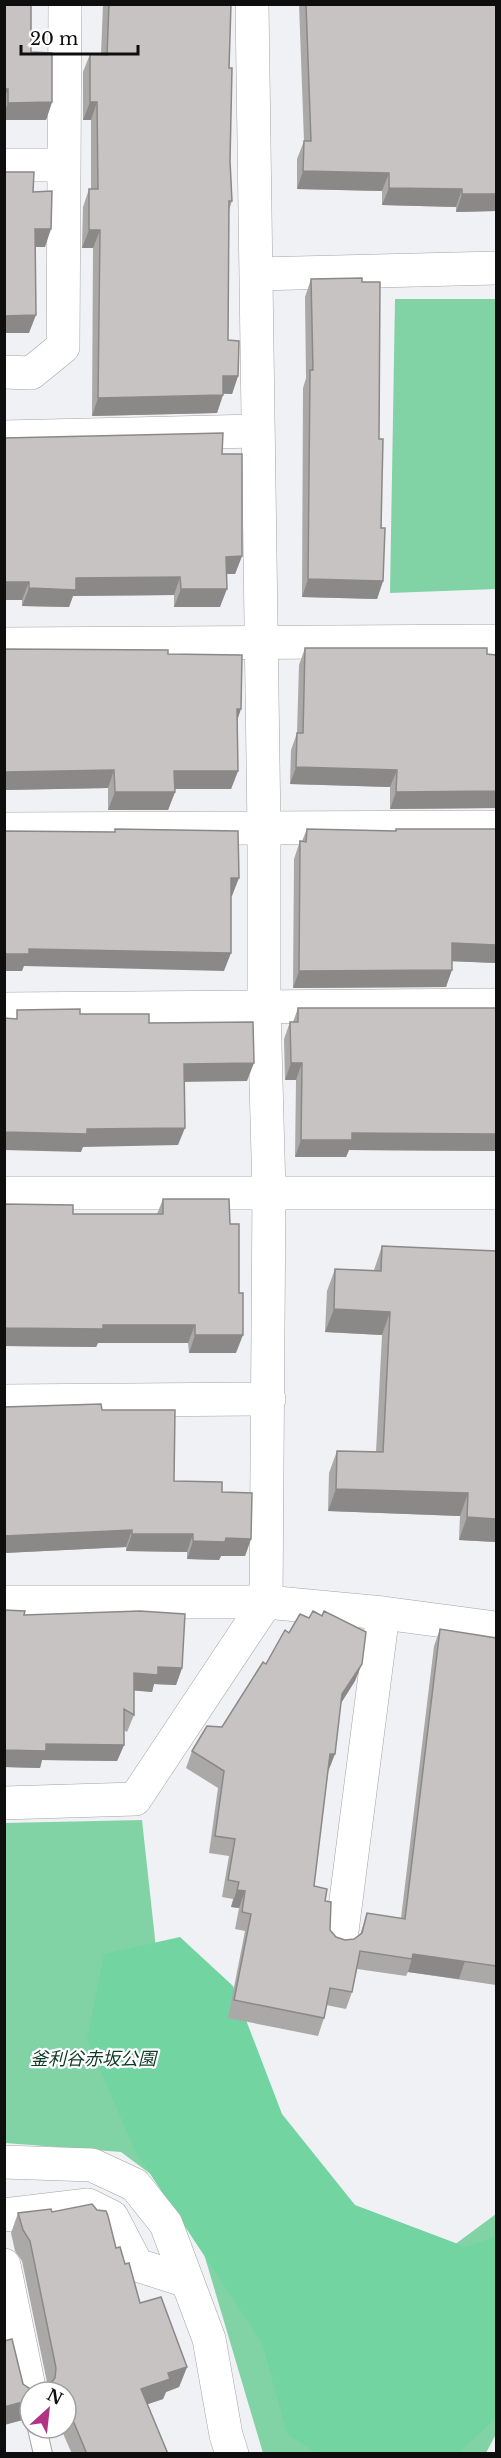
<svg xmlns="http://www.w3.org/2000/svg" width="501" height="2458" font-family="'Libre Baskerville','Noto Sans JP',serif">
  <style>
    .green { fill: #81d3a6 }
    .forest { fill: #72d5a1 }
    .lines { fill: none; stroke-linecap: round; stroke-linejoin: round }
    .lane-casing { stroke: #a4a4a7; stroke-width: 20 }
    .street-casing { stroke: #a4a4a7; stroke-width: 34 }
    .secondary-casing { stroke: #a4a4a7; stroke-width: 34 }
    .lane { stroke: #fff; stroke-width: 18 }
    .street { stroke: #fff; stroke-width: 33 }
    .secondary { stroke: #fff; stroke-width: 33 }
    .wall { fill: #aba8a8 }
    .shaded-wall { fill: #8b8888 }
    .building { fill: #c7c3c3; stroke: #8b8888; stroke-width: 1.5 }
    .labels { text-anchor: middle; stroke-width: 4.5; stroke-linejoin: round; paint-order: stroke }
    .park-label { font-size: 18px; font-style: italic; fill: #0f3b26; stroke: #fff }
  </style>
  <rect width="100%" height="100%" fill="#f0f1f4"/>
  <path class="green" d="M395,299H496V589L390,593Z
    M142,1820L162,2003L302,2260L450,2248L496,2214V2434L486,2453H263L204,2254L168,2187L121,2152L5,2143L4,1823Z"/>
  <path class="forest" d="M180,1937L233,1986L282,2114L355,2205L466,2247L496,2236V2418L459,2453H316L287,2434L262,2343L135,2151L87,2039L104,1954Z"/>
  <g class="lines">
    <g class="lane-casing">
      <path id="lane" d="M37,2428L43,2454"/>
    </g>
    <g class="street-casing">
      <path id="street" d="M4,165H62
        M257,274L496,268
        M4,372L31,373L63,347L65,4
        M4,437L257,431
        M4,644L496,641
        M4,829L496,827
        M4,1009L496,1005
        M4,1193H496
        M4,1401L269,1399
        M4,1602H266L383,1613L496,1628
        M341,1939L383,1613
        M4,2215L88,2205L112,2217L137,2265L187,2281
        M4,2265L30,2392"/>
    </g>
    <g class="secondary-casing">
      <path id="secondary" d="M4,1803L135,1799L266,1602L269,1192L264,1008V829L252,4
        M4,2162L92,2165L135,2185L166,2224L209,2339L226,2435L232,2454"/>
    </g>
    <use href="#lane" class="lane"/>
    <use href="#street" class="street"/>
    <use href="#secondary" class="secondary"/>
  </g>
  <path class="wall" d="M4,4L31,52L52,102L46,120H4Z
    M103,4H231L229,68L230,161L232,201L229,210L228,340L238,376L232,394H223L217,413L92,416L93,248H82L83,207L89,189H91V120H83V72L90,54L101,55Z
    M299,4H496V211L456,212V207L382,205V191L297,189V159L304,141Z
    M311,279L379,439L383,581L377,599L302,597L303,388L306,378L305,297Z
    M4,438L222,454L242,556L235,574H227L220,607H174V595L73,596L69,607L22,606V600H4Z
    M305,648L496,808L390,809V787L290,784L291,750L297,733L299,665Z
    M168,654L237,719L238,771L231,789H175V792L168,810H108V788L4,790Z
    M307,829L395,831L396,829H496V963L452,961L446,987L293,988L294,859L300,841H302Z
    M298,1008H496V1151L349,1150L346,1157H295L296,1080H285L284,1039L290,1022H293Z
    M163,1199L230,1224L236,1353H189L188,1343H98L96,1347L4,1346V1204L73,1214H157Z
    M382,1246L496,1251V1542L459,1540L460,1516L328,1511L329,1473L337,1451L376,1452L382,1335L325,1332L327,1291L335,1269L374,1270Z
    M4,1407L102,1410L174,1481L222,1492L251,1539L245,1556H221L219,1560L187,1559V1552L126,1551V1547L4,1553Z
    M4,1610L24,1615L182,1668L176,1685L154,1684L152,1692L134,1690V1715L127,1732L124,1730V1745L117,1761L42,1760L40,1768L4,1767Z
    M440,1629L496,1638V1985L408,1972L406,1976L357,1969L352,1992L346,2009L326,2005L324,2018L318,2036L228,2018L245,1931L235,1929L239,1908L231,1907L233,1899L222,1897L229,1856L209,1853L218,1788L186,1768L192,1751L222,1727L289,1633L355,1681L341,1703L328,1772L314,1886L325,1901L330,1930L336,1937L345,1940L354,1939L360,1935L367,1913L401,1918L434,1646Z
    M52,2212L116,2248L125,2264L140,2303L187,2367L179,2387L166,2392L163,2399L147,2404L168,2454H72L62,2431L59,2432L57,2428H66V2392H30V2418L4,2425V2341L23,2384L32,2390H42L48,2387L22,2261L15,2251L11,2233L18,2213Z"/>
  <path class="shaded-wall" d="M4,89H8L4,99Z
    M52,102L46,120H4V113L8,103Z
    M90,102H97L91,120H83Z
    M303,171L389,173L382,191L297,189Z
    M389,188L462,189L456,207L382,205Z
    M462,194H496V211L456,212Z
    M35,229H51L45,247H28Z
    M89,230H100L93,248H82Z
    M36,315L29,333H4V316Z
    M223,376H238L232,394L217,393Z
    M223,395L217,413L92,416L98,398Z
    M242,556L235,574H220L226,557Z
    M180,577L174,595L73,596L69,607L22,606L29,588L76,578Z
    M308,579L383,581L377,599L302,597Z
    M4,582H29L22,600H4Z
    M181,589H227L220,607H174Z
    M237,709H241L235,727Z
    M296,767L397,770L390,787L290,784Z
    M114,770L108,788L4,790V772Z
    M174,771H238L231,789H168Z
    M496,791V808L390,809L396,792Z
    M115,792H175L168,810H108Z
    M231,878H239L232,896H224Z
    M452,943L496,945V963L446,961Z
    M29,949L231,953L224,971L24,966L22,971H4V954Z
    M452,970L446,987L293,988L299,971Z
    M254,1063L247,1081L177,1082L184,1064Z
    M291,1063H302L296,1080H285Z
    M185,1128L178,1145L83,1147L81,1152L4,1150V1132L87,1129Z
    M352,1133L496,1134V1151L349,1150L346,1157H295L301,1140Z
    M334,1309L390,1312L382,1335L325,1332Z
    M103,1325H195L188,1343H98L96,1347L4,1346V1328Z
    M195,1335H243L236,1353H189Z
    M336,1489L468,1493L460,1516L328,1511Z
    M467,1517L496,1519V1542L459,1540Z
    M132,1530L126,1547L4,1553V1536Z
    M132,1534H193L187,1552L126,1551Z
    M226,1538L251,1539L245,1556H221L219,1560L187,1559L193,1541Z
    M362,1664L355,1681L336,1711L342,1694Z
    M158,1667L182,1668L176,1685L154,1684L152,1692L127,1690L134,1673Z
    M46,1744L124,1745L117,1761L42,1760L40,1768L4,1767V1750Z
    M330,1754H335L328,1772Z
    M237,1890L245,1891L239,1908L231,1907Z
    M413,1954L465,1961L459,1979L408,1972Z
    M187,2367L179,2387L166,2392L163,2399L134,2409L141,2389L168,2373Z
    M30,2400V2418L4,2425V2407Z
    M69,2411L66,2420V2412Z"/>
  <path class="building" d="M4,4H31V52L52,53V102L8,103V89H4Z
    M109,4H231L229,68H232L230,161L232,201H229L228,340L239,341L238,376H223V395L98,398L100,230H89V189H98L97,102H90V54L107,55Z
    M306,4H496V194H462V189L389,188V173L303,171L304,141H311Z
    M4,172H34L33,192L52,191L51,229H35L36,315L4,316Z
    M362,278V282H380L379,439H383L381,528H385L383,581L308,579L310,370H313L311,279Z
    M223,433L222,454H242V556L226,557L227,589H181L180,577L76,578V590L29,588V582H4V438Z
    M305,648H487V654L496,655V791L396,792L397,770L296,767L297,733H303Z
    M4,649L168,650V654L242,655L241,709H237L238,771H174L175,792H115L114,770L4,772Z
    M115,829L238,831L239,878H231V953L29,949V954H4V831L115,832Z
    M307,829L396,831V829H496V945L452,943V970L299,971L300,841L306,842Z
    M298,1008H496V1134L352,1133V1140H301L302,1063H291L290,1022H298Z
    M80,1009V1014H149V1023L253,1022L254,1063L184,1064L185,1128L87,1129V1134L4,1132V1018L17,1019V1010Z
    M163,1199H229L230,1224H239V1293H243V1335H195V1325H103V1329L4,1328V1204L73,1205V1214H163Z
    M382,1246L496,1251V1519L467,1517L468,1493L336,1489L337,1451L383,1452L390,1312L334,1309L335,1269L381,1271Z
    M101,1404L102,1410H175L174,1481L222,1482V1492L252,1493L251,1539L226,1538L225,1542L193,1541V1534H132V1530L4,1536V1407Z
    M4,1610L25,1611L24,1615L140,1611L185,1614L182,1668L158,1667V1675L134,1673V1715L124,1709V1745L46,1744V1751L4,1750Z
    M313,1611L322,1616L324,1611L366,1632L362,1664L342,1694L335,1754H330L314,1886L327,1889L325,1901L331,1902L330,1930L336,1937L345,1940L354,1939L362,1933L367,1913L405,1919L440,1629L496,1638V1966L413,1954L412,1959L360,1951L352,1992L330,1988L324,2018L234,2000L251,1914L242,1912L245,1891L237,1890L239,1882L228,1880L235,1839L215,1836L224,1771L192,1751L207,1726L222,1727L263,1662L266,1664L285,1630L289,1633L300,1614L309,1618Z
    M92,2204L97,2210L106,2211L108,2216L116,2248L120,2247L125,2264L129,2263L140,2303L161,2297L187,2367L168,2373L170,2379L141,2389L168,2454H87L69,2411L66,2412V2392H30V2400L4,2407V2341L12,2339L23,2384L32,2390H42L49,2386L55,2378L56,2368L30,2241L23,2230L18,2213L51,2209L52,2212Z"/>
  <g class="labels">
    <g class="park-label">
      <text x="93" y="2065">釜利谷赤坂公園</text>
    </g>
  </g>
  <rect width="501" height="2458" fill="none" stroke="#0e0e0f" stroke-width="12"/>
  <g transform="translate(48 2410) rotate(27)"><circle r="28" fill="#ffffff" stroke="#9f9f9f" stroke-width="1.5"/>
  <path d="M0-4.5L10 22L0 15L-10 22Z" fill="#b13383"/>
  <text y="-9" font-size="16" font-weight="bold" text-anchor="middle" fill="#0e0e0f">N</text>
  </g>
  <path d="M21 45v9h117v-9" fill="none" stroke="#0e0e0f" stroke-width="3"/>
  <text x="30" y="45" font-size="18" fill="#0e0e0f" stroke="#ffffff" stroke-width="4.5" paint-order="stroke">20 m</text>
</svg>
